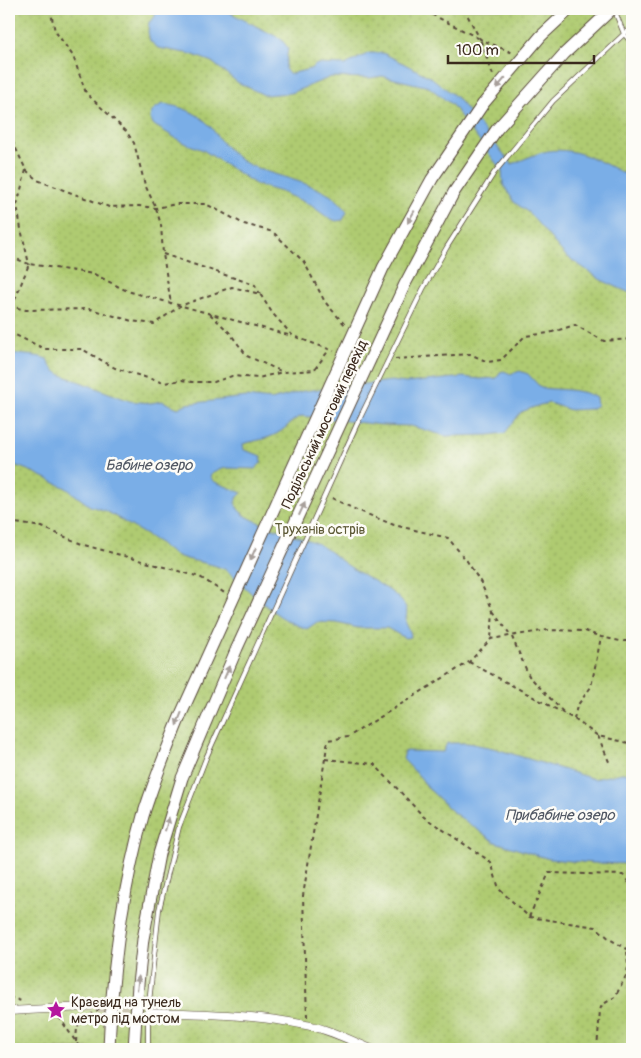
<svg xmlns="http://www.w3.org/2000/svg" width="641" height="1058" font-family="Pangolin,sans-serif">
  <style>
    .park { fill: url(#park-dots); stroke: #757a48 }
    .water { fill: #7aaee7; stroke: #5a6c82 }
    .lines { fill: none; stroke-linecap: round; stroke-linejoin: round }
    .street-tunnel { stroke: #cec8b5; stroke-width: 8; stroke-dasharray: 8 4; stroke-linecap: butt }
    .lane-casing { stroke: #57483a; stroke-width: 5.5 }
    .street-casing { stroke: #57483a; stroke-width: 9 }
    .path { stroke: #57483a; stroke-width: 2; stroke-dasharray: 4 4; stroke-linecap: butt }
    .lane { stroke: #fff; stroke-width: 4 }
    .street { stroke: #fff; stroke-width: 8 }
    .secondary-bridge-casing { stroke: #57483a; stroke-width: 13; stroke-linecap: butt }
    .secondary-bridge { stroke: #fff; stroke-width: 11 }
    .oneway { fill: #a79f9a }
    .labels { text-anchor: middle; stroke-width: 5; stroke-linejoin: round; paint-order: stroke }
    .street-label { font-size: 14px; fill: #3b2a1e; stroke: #fdfcf7 }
    .park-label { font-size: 14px; fill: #5e5a37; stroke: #fdfcf7 }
    .poi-label { font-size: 14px; fill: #3b2a1e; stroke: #fdfcf7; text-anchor: start }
    .water-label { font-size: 15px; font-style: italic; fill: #515864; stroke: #fdfcf7 }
  </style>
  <defs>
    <pattern id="park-dots" width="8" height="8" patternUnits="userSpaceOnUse" patternTransform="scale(1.25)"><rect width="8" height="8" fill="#afcb71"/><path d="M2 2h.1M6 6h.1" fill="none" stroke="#97ae61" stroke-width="1.8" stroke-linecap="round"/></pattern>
  </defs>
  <rect width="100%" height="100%" fill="#fdfcf7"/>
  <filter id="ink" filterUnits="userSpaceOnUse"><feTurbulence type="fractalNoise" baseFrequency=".02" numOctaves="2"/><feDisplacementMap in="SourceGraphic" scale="10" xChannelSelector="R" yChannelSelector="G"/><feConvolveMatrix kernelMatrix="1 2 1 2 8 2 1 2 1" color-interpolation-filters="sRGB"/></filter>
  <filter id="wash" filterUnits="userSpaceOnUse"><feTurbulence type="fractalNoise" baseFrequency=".0096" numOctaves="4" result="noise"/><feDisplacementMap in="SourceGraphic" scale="20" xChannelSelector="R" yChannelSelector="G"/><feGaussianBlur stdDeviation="1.12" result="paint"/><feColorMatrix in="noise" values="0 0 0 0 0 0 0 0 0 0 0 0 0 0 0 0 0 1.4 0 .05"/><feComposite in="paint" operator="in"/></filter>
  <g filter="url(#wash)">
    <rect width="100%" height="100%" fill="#f3efdb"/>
    <path class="park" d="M9,9H632V1049H9Z"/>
    <path class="water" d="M154,9H223L281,39L288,48L285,69L289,74L310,69L317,64L345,65L369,53H383L432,78L456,97L512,164C523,160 536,153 548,151C578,146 607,165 632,178V294L601,280L565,255L529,213L514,202L503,184L502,171L452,105L429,87L382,76L370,78L331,77L291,93L264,95L237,82L212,62L191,54L158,48L150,41L148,32L149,22C155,18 157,15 154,9Z
      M163,104C179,106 197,112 208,124C212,127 214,132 217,136C226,148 238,160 252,166C278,178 333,185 347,212L343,220L336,221L327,217L309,204L281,192L257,185L203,150L182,142L154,125L150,119C151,110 155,108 163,104Z
      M9,352C22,356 35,354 47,359L51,367L59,374L130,401L151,403L162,401L178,408L186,404L246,397L271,400L303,391L391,381L406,383L463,377L480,379L497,378L500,372L504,371L511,374L520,371L528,374L541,388C558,390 581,388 596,398L597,405L591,409L570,410L549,403L540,405L521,412L505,433L489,435L446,436L411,426L382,425L302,416C291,420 288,427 278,433C266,440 256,440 243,444L244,450L262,456L261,463L255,469L226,468L215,471L210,476L213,481L242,493C237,497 233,502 238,509C247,523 300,535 318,544C331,551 342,563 355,570C369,579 400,593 406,608C408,613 405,618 406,623C408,629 411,631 411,637L405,638L387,628H358L337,623L317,622L307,629C280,621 262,602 241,584C236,579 230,572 224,569C202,559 177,563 161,544L106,511L90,506L66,488L33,472L9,463Z
      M447,743H468L493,748L594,779L622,773L632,774V864L592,863L549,859L495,842L454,813L428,788L420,777L403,759L405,751L443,752Z"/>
  </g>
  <g filter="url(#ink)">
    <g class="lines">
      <path class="street-tunnel" d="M85,1007L148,1012"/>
      <g class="lane-casing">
        <path id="lane" d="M632,28L624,34L632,43
          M148,1049V1012L159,910L179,827L206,758L357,424L423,289L447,247L494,173L553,101L624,34L614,9"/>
      </g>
      <g class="street-casing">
        <path id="street" d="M9,1011L85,1007
          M148,1012C200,1014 255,1014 306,1025C328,1029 350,1040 371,1049"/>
      </g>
      <path class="path" d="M50,9L55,31L73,56L86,93L126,131L134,143L145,185L156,208L161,225L163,254L171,304
        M426,9L433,15L480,39L493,75
        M464,9L480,39L513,53
        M9,134L26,170L17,205L21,229L29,264L9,256
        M26,170L37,180L109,207L139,206L156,208L176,204H206L244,224L273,232L304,262L325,302L346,326
        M163,254L255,285L260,294
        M9,306L26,310L90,309L132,321L154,324L180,306L232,287L260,294L273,314L293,336L334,351
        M12,307L29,264L94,274L127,291L292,336
        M210,314L229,332L247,356L283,372
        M9,332L45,349H82L115,368L164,383L182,380L192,382H214L232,376L258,378L283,372L314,370L329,350
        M395,359L470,354L488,362L501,360L525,336L549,333L575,325L604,341L632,339
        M332,498L352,508L394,525L448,538L467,561L481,583L493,611L491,639
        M9,522L42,527L84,545L200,577L226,594
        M493,611L512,637L529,676L566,715
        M469,662L574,719L598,736L629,743L632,741
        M574,719L577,706L591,687L601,637
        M598,736L610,764
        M325,759L374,764L424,817L491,862L499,889L529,917L596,927L611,940L627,949H632
        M529,917L549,873L623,875L632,887
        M9,997L21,1001
        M59,1017L78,1045L79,1049
        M307,1017L303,896L328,740L348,737L469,662L491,639L548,630L585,631L601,637L620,641H632
        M76,1042L77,1027L80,1023L100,1008
        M597,1049L600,1010L602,1005L615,997L627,974L628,967L627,949L632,935"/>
      <use href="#lane" class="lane"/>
      <use href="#street" class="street"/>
      <g class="secondary-bridge-casing">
        <path id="secondary-bridge" d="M109,1049C112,971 122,891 143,816C154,780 168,746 182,712L383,268L432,179L483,104L541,36L570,9
          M134,1049L138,984L143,939L159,854L182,778L237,648L405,284L454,192L497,129L564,54L612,9"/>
      </g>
      <use href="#secondary-bridge" class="secondary-bridge"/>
    </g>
    <defs><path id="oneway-solid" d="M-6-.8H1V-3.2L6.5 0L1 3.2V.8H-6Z" transform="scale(1.25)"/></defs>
    <g class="oneway">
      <use href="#oneway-solid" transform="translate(501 83) rotate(130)"/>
      <use href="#oneway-solid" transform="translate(411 217) rotate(119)"/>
      <use href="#oneway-solid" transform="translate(302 509) rotate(-65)"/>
      <use href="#oneway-solid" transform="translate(253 554) rotate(114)"/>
      <use href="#oneway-solid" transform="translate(227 672) rotate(-67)"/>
      <use href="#oneway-solid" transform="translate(179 719) rotate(112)"/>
      <use href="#oneway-solid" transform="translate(167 824) rotate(-74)"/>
      <use href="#oneway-solid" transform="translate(138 983) rotate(-84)"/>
    </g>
  </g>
  <defs>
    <g id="sight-bare" transform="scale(1.5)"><path d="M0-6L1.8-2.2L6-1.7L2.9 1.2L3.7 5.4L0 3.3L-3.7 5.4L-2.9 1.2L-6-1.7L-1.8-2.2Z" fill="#b5179e" stroke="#fdfcf7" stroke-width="2.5" paint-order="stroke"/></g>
  </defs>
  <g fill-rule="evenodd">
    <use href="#sight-bare" x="56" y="1010"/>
  </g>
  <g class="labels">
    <g class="street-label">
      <text transform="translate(324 424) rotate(-65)" y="5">Подільський мостовий перехід</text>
    </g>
    <g class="park-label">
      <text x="320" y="534">Труханів острів</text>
    </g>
    <g class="poi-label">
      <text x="71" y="1007">Краєвид на тунель<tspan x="71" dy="16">метро під мостом</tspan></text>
    </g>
    <g class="water-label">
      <text x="149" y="470">Бабине озеро</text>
      <text x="560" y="820">Прибабине озеро</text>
    </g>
  </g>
  <rect width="641" height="1058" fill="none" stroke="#fdfcf7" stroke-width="30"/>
  <path d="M448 55v8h146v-8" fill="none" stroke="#3b2a1e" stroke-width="2.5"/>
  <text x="456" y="55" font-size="15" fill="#3b2a1e" stroke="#fdfcf7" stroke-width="4" paint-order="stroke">100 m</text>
</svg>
